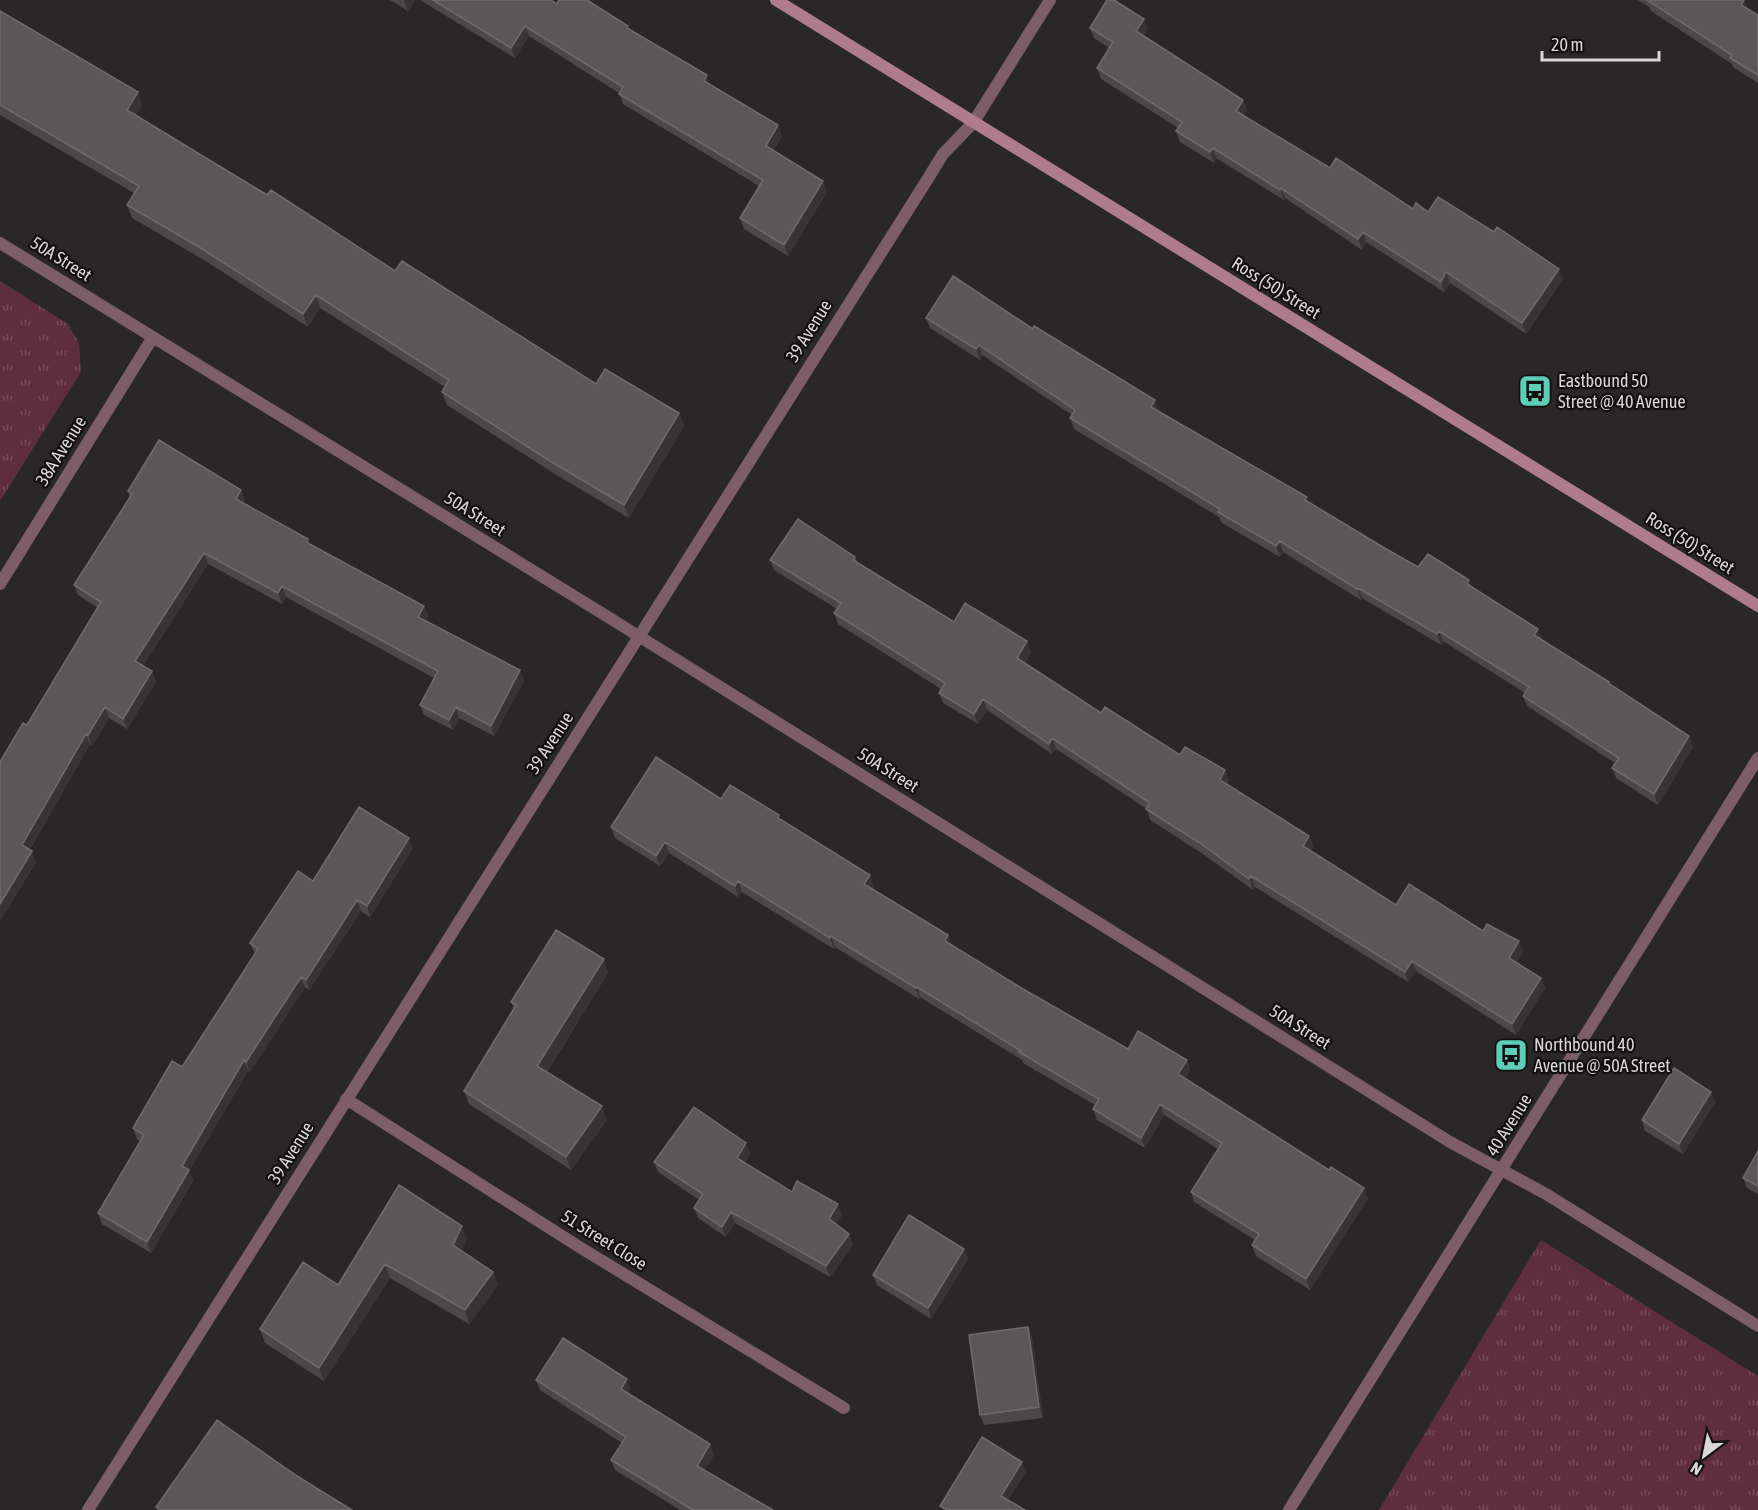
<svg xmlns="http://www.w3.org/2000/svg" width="1758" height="1510" font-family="'Asap Condensed',sans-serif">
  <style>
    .park { fill: url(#park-tufts) }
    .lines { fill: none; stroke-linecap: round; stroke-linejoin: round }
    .minor { stroke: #7d5e68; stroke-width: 12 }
    .tertiary { stroke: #7d5e68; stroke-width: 12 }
    .secondary { stroke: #ae7c8c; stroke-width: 12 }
    .wall { fill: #4c4849 }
    .shaded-wall { fill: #383435 }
    .building { fill: #5b5758; stroke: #6f6b6c; stroke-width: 1.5 }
    .labels { text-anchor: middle; stroke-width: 4.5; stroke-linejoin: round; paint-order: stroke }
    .street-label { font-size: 18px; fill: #dad7d8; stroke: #121010 }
    .poi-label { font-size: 18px; fill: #dad7d8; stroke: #121010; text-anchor: start }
  </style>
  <defs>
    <pattern id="park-tufts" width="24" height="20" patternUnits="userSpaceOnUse" patternTransform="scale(1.5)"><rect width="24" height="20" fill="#5e2e3f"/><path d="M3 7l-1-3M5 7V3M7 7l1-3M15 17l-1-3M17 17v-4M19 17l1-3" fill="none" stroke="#744c5a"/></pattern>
  </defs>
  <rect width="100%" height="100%" fill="#2a2728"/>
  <path class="park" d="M0,281L68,324L79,343L81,372L0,501Z
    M1541,1240L1758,1376V1510H1379Z"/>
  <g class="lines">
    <path class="minor" d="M0,243L600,612L1450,1142L1546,1194L1758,1326
      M0,584L153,337
      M346,1099L581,1248L844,1408
      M88,1510L927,180L943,154L973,123L1050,0"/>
    <path class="tertiary" d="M1289,1510L1758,758"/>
    <path class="secondary" d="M776,0L1758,606"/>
  </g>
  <path class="wall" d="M390,0H415L408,11Z
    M420,0H551L557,4L630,29L710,84L778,125L782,136L773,151L827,192L788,256L744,229L740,218L759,186L623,104L619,93L529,36L515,58Z
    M1638,0H1744L1747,8L1758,15V83L1734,68L1732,64L1651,11L1649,7Z
    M0,11L142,105L136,115L395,271L596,384L679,413L684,426L629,518L555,474L447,405L442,392L445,387L320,308L308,327L204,260L132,218L127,205L134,193L0,115Z
    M1090,28L1148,29L1143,36L1243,100L1247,110L1243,116L1330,168L1413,209L1428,212L1563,279L1526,334L1450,283L1444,292L1366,242L1362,250L1285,198L1284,200L1216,158L1214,163L1180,142L1176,131L1178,128L1101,79L1097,68L1109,48L1094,38Z
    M926,318L1159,411L1309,502L1418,567L1472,588L1542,639L1541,640L1689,736L1693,747L1658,805L1616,778L1612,768L1615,763L1527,706L1523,696L1525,693L1443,641L1441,645L1362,598L1361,600L1283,552L1280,557L1222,523L1219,517L1074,429L1070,418L1072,415L982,355L980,360L930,328Z
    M241,490L245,500L243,503L308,539L309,544L424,606L428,616L425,621L524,681L494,736L459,718L453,730L424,715L420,705L434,678L286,597L282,604L208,564L143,666L152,671L156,682L127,729L109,718L92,746L90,744L30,849L36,862L0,921V762L27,725L98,608L78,595L74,585L130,497L128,491Z
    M855,557L858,563L954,622L1031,652L1025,663L1101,713L1180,755L1225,770L1229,780L1227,784L1309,836L1313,846L1310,851L1396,905L1483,931L1523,951L1517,962L1541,978L1545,988L1516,1035L1416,971L1408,982L1255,887L1253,890L1203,854L1150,820L1147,809L1056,749L1052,754L987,710L978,724L943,703L939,693L941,689L838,624L834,613L837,609L774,570L770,560Z
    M721,799L781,819L870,875L874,886L872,889L948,935L951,945L1023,989L1128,1049L1187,1060L1190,1070L1185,1079L1368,1198L1310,1290L1256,1256L1252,1245L1255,1240L1194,1202L1191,1192L1218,1149L1164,1115L1145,1148L1097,1120L1093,1109L1095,1105L1023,1063L1022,1060L920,997L919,999L835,947L834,949L742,892L738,897L669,853L660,866L615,838L611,827Z
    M413,848L370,917L361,911L309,990L305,987L250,1072L248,1071L189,1171L193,1181L151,1253L102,1224L98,1213L140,1141L137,1139L133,1128L182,1067L255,954L250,943L313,881Z
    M604,959L608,973L547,1072L607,1120L571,1170L469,1104L464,1091L514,1008L511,1002Z
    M1711,1092L1715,1102L1683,1154L1645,1131L1642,1120Z
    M746,1143L750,1154L744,1163L792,1192L842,1215L836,1224L853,1245L830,1277L735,1223L726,1237L698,1218L694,1208L699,1200L658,1172L654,1162Z
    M1758,1151V1194L1747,1188L1743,1178Z
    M399,1185L467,1239L461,1251L498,1285L469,1324L390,1278L324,1381L265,1343L260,1329L338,1285Z
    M964,1249L968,1259L931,1319L877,1285L873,1275Z
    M1028,1327L1032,1338L1043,1418L984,1425L980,1415Z
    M536,1380L631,1389L628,1393L714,1455L704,1470L773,1510H680L615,1470L611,1460L622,1443L540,1390Z"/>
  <path class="shaded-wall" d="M404,0H415L408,11L404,1Z
    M1744,0L1748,10L1741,5Z
    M1144,19L1148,29L1140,42L1136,31Z
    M525,26L529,36L515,58L511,48Z
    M707,75L711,86L704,81Z
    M138,92L142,105L132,123L127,110Z
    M1243,100L1247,110L1240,122L1236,111Z
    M778,125L782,136L769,157L766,146Z
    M1213,148L1216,158L1214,163L1210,152Z
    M823,181L827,192L788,256L784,245Z
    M1281,188L1285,198L1284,200L1280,190Z
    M1363,232L1366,242L1362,250L1358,239Z
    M1559,269L1563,279L1526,334L1522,323Z
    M1446,272L1450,283L1444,292L1441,282Z
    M316,295L320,308L308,327L303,314Z
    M979,345L982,355L980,360L976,349Z
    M1155,400L1159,411L1154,417L1151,407Z
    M679,413L684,426L629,518L624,505Z
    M241,490L245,500L239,510L236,499Z
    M1280,541L1283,552L1280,557L1276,546Z
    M204,553L208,564L139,672L135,661Z
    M1469,580L1473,590L1467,584Z
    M282,586L286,597L282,604L278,593Z
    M1358,588L1362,598L1361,600L1357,589Z
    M424,606L428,616L422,628L418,617Z
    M1538,629L1542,639L1538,646L1534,635Z
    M1439,631L1443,641L1441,645L1437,634Z
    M1027,641L1031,652L1021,668L1017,658Z
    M520,670L524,681L494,736L491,726Z
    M152,671L156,682L127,729L123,719Z
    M983,699L987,710L978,724L974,714Z
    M105,707L109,718L92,746L88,735Z
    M456,707L459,718L453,730L449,720Z
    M86,734L90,744L26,855L22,845Z
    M1689,736L1693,747L1658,805L1654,794Z
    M1052,738L1056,749L1052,754L1049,744Z
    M1225,770L1229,780L1224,790L1220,780Z
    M1309,836L1313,846L1306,857L1303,846Z
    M409,838L413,848L370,917L367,906Z
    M665,842L669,853L660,866L656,856Z
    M32,851L36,862L0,921V904Z
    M870,875L874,886L868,895L864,884Z
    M1251,876L1255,887L1253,890L1249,879Z
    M738,881L742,892L738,897L735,886Z
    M357,900L361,911L309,990L306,980Z
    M948,935L952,946L945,941Z
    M831,936L835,947L834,949L830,938Z
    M1519,941L1523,951L1513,968L1509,958Z
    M604,959L608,973L542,1079L537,1066Z
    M1412,961L1416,971L1408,982L1405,972Z
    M301,977L305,987L250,1072L246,1062Z
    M1541,978L1545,988L1516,1035L1512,1024Z
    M917,987L920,997L919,999L916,988Z
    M244,1060L248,1071L189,1171L193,1181L151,1253L147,1242L182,1166Z
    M1187,1060L1190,1070L1182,1085L1178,1074Z
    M1711,1092L1715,1102L1683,1154L1679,1144Z
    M1160,1104L1164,1115L1145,1148L1141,1138Z
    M602,1106L607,1120L571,1170L566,1157Z
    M746,1143L750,1154L741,1169L737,1158Z
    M1364,1188L1368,1198L1310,1290L1306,1279Z
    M838,1204L842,1215L833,1229L829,1219Z
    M731,1212L735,1223L726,1237L722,1227Z
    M462,1226L467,1239L458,1259L453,1245Z
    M849,1234L853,1245L830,1277L826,1266Z
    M964,1249L968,1259L931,1319L928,1308Z
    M385,1264L390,1278L324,1381L319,1368Z
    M493,1272L498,1285L469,1324L465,1310Z
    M1028,1327L1032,1338L1043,1418L1039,1407Z
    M627,1379L631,1389L624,1399L621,1389Z
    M710,1444L714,1455L700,1476L697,1466Z
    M1022,1462L1026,1472L1005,1506L1001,1496Z"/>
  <path class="building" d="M433,0H551L557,4L559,0H587L628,26L627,28L707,75L704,81L778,125L766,146L823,181L784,245L740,218L763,180L619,94L623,87L525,26L511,48Z
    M1107,0H1114L1144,19L1136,31L1243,100L1236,111L1330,168L1336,158L1413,209L1416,203L1428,212L1438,197L1494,232L1497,227L1559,269L1522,323L1446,272L1441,282L1363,232L1358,239L1281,188L1280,190L1213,148L1210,152L1176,131L1182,122L1097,68L1113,42L1090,28Z
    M1647,0H1744L1741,5L1758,15V75L1730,58L1732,55Z
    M0,11L138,92L127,110L267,195L271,190L395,271L402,261L596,384L605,369L679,413L624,505L550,461L442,392L449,380L316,295L303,314L199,247L127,205L139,186L0,105Z
    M953,276L1033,329L1034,326L1155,400L1151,407L1307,497L1305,500L1386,549L1418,567L1428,554L1469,580L1467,584L1538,629L1534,635L1609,682L1608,683L1689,736L1654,794L1612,768L1619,758L1523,696L1529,687L1439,631L1437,634L1358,588L1357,589L1280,541L1276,546L1218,512L1220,509L1070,418L1075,410L979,345L976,349L926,318Z
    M159,440L241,490L236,499L308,539L306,542L424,606L418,617L520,670L491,726L456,707L449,720L420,705L438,671L282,586L278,593L204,553L135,661L152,671L123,719L105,707L88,735L86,734L22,845L32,851L0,904V762L23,723L27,725L101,602L74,585L132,494L128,491Z
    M798,519L855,557L853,560L954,622L965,603L1027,641L1017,658L1101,713L1105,707L1180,755L1185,747L1225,770L1220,780L1309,836L1303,846L1396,905L1409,884L1483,931L1487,924L1519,941L1509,958L1541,978L1512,1024L1412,961L1405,972L1251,876L1249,879L1200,843L1146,809L1150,803L1052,738L1049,744L983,699L974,714L939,693L945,683L834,613L841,603L770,560Z
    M656,757L721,799L730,785L779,815L778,818L870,875L864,884L948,935L945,941L1023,989L1128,1049L1138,1031L1187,1060L1178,1074L1329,1170L1331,1167L1364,1188L1306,1279L1252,1245L1259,1234L1191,1192L1222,1143L1160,1104L1141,1138L1093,1109L1099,1099L1019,1052L1021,1051L917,987L916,988L831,936L830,938L738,881L735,886L665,842L656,856L611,827Z
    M359,807L409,838L367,906L357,900L306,980L301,977L246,1062L244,1060L182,1166L189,1170L147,1242L98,1213L144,1135L133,1128L172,1061L182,1067L258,949L250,943L298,871L313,881Z
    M556,930L604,959L537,1066L602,1106L566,1157L464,1091L516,1005L511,1002Z
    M1674,1068L1711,1092L1679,1144L1642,1120Z
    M694,1107L746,1143L737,1158L792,1192L797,1181L838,1204L829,1219L849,1234L826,1266L731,1212L722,1227L694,1208L703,1194L654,1162Z
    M1758,1151V1186L1743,1178Z
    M399,1185L462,1226L453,1245L493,1272L465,1310L385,1264L319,1368L260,1329L303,1262L338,1285Z
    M909,1215L964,1249L928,1308L873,1275Z
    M1028,1327L1039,1407L980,1415L969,1335Z
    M563,1338L627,1379L621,1389L710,1444L697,1466L773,1510H693L611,1460L626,1437L536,1380Z
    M217,1420L297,1476L352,1510H160L156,1507Z
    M982,1437L1022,1462L1001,1496L1025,1510H947L940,1506Z"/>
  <defs>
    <g id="bus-square" transform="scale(1.725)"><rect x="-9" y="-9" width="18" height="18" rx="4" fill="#5eceb8" stroke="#121010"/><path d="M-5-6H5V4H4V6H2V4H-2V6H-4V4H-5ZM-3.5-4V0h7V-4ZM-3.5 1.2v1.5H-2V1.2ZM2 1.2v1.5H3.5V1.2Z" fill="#111"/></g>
  </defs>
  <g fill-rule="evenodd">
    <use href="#bus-square" x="1535" y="391"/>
    <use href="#bus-square" x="1511" y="1055"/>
  </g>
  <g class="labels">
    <g class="street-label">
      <text transform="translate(61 259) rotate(32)" y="6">50A Street</text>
      <text transform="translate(1276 288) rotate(32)" y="6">Ross (50) Street</text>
      <text transform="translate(809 331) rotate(-58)" y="6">39 Avenue</text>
      <text transform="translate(61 451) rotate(-58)" y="6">38A Avenue</text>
      <text transform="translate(475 514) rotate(32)" y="6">50A Street</text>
      <text transform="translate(1690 543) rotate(32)" y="6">Ross (50) Street</text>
      <text transform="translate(550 743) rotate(-57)" y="6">39 Avenue</text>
      <text transform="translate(888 770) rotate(32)" y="6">50A Street</text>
      <text transform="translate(1300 1027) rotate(32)" y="6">50A Street</text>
      <text transform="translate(1509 1125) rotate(-58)" y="6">40 Avenue</text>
      <text transform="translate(291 1153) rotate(-58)" y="6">39 Avenue</text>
      <text transform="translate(604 1240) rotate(32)" y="6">51 Street Close</text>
    </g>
    <g class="poi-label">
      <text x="1558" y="387">Eastbound 50<tspan x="1558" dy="21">Street @ 40 Avenue</tspan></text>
      <text x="1534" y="1051">Northbound 40<tspan x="1534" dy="21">Avenue @ 50A Street</tspan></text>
    </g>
  </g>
  <g transform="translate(1704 1456) rotate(212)" stroke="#121010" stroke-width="4.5" paint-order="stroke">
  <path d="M0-4.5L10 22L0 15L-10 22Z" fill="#dad7d8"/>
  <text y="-9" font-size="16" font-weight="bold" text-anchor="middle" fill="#dad7d8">N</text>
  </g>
  <path d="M1542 51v9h117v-9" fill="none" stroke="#dad7d8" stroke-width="3"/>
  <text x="1551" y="51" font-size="18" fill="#dad7d8" stroke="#121010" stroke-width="4.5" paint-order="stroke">20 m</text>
</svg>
